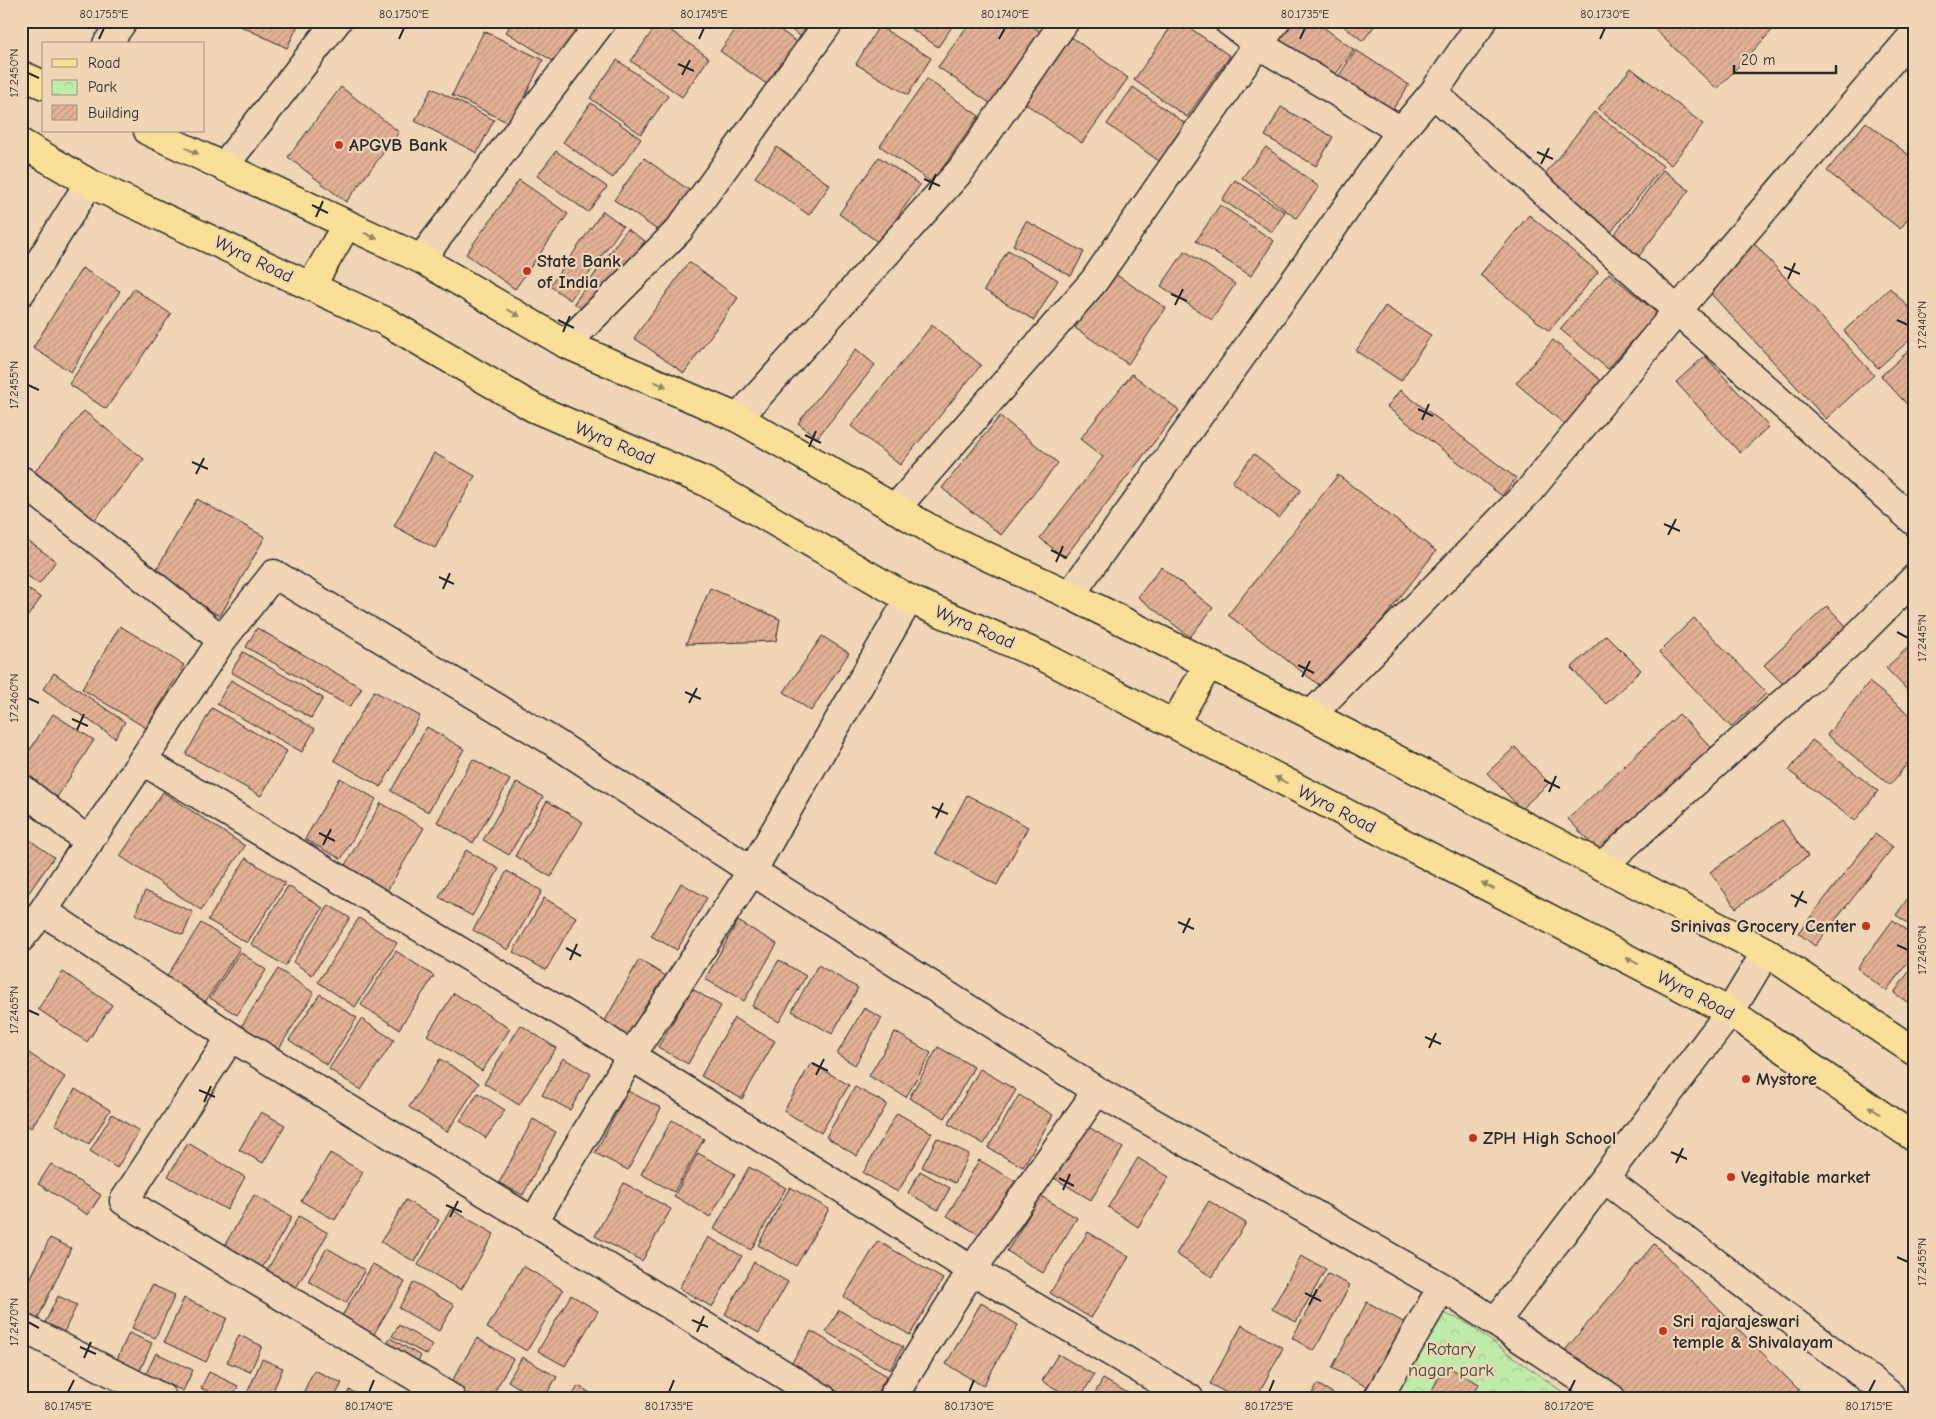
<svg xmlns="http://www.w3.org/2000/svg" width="1936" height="1419" font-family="'Comic Neue',sans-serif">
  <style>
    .park { fill: url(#park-crowns); stroke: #758c6a }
    .building { fill: url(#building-hatch); stroke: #2b2b2b }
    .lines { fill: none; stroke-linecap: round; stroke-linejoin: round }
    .minor-casing { stroke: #2b2b2b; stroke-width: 31 }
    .primary-casing { stroke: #2b2b2b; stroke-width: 31 }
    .minor { stroke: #f0d5b7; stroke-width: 28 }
    .primary { stroke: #fadf96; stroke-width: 28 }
    .oneway { fill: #928560 }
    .ticks { fill: none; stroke: #2b2b2b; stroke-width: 2 }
    .poi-dot { fill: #c8321e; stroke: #f0d5b7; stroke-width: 2 }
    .labels { text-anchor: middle; stroke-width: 4.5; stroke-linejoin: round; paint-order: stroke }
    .poi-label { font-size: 18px; font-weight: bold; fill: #2b2b2b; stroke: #f0d5b7; text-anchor: start }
    .street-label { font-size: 18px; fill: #2b2b2b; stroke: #f0d5b7 }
    .park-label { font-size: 18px; fill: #41483e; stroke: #f0d5b7 }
    .neatline { fill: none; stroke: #2b2b2b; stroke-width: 2 }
    .ticks-label { font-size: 12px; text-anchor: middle; fill: #2b2b2b }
  </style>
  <defs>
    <pattern id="park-crowns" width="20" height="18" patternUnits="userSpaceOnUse" patternTransform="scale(1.25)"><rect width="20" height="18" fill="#bfecaa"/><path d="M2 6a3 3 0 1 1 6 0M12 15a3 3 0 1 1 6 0" fill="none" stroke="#a4cb92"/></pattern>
    <pattern id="building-hatch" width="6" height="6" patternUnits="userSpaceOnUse" patternTransform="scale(1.25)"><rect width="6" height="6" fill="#e2b196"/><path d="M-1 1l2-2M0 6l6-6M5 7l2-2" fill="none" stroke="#c29881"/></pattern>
  </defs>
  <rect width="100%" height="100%" fill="#f0d5b7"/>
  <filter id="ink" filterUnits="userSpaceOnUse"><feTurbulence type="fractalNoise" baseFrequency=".02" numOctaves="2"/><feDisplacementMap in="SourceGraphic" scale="10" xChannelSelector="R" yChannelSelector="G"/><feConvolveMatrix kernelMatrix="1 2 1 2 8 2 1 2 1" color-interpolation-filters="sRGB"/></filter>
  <g filter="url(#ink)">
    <path class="park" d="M1442,1313L1462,1320L1571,1398H1391Z"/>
    <path class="building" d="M230,21H300L287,48Z
      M513,21H576L580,24L556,63L506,32Z
      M742,21H768L805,48L775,90L720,51Z
      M779,21H826L810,43Z
      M900,21H956L938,47Z
      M971,21H1026L1045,35L994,106L938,67Z
      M1175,21H1180L1230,56L1187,117L1134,80Z
      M1291,21H1315L1354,50L1332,79L1278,39Z
      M1337,21H1378L1363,41Z
      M1655,21H1780V22L1717,89L1651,26Z
      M659,22L709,58L682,97L631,61Z
      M879,26L931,58L908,95L856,64Z
      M484,31L543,60L511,124L452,95Z
      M1070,36L1128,78L1082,143L1023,102Z
      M1356,50L1409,85L1387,118L1334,83Z
      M617,60L668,96L641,134L590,98Z
      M1631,68L1703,124L1671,165L1598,109Z
      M927,79L979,116L932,183L880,146Z
      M341,87L399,132L346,202L288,157Z
      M1133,87L1189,126L1163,164L1107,124Z
      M432,88L494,120L477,153L415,121Z
      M591,103L641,139L613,178L563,142Z
      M1281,107L1333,137L1316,166L1265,136Z
      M1594,112L1663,166L1607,237L1538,183Z
      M1866,122L1915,160V210L1900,229L1827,171Z
      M777,147L830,185L809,215L755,177Z
      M1266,147L1319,187L1296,218L1242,178Z
      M556,151L607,187L588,212L537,176Z
      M879,157L920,185L879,243L839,214Z
      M644,158L693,193L663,234L614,200Z
      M1663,170L1689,190L1639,256L1613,236Z
      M519,180L568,214L515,289L466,254Z
      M1235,180L1285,212L1272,232L1222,200Z
      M1220,205L1274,241L1251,276L1196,241Z
      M603,211L623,226L570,300L550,286Z
      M1529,215L1598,272L1549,331L1480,275Z
      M1026,221L1084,252L1071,276L1013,245Z
      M627,229L645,241L592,316L574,303Z
      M1751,240L1874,375L1826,419L1702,284Z
      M1008,250L1058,280L1034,320L984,290Z
      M1185,251L1235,284L1212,320L1161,286Z
      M689,262L738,298L684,373L634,338Z
      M82,268L120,291L71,372L33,348Z
      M1112,272L1166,308L1128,364L1075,328Z
      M1609,273L1657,313L1608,369L1560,329Z
      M1890,288L1915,314V335L1878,368L1844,331Z
      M134,289L171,314L106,409L69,384Z
      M1385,306L1431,335L1401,381L1356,351Z
      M932,325L981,365L900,465L851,426Z
      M1553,340L1606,385L1569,428L1516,383Z
      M1915,345V409L1913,411L1881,376Z
      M856,349L875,365L817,438L798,423Z
      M1705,356L1769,426L1740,453L1676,382Z
      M1132,374L1179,410L1064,558L1040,538L1103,457L1080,439Z
      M1400,390L1516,478L1502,496L1387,407Z
      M84,411L144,459L88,528L28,480Z
      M1000,416L1058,463L1001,535L942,488Z
      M434,453L475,476L435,548L394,526Z
      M1254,454L1301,490L1279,518L1232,482Z
      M1338,475L1436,551L1327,691L1228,615Z
      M197,499L265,537L220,616L152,577Z
      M21,536L56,561L39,584L21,571Z
      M1161,567L1213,608L1190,637L1138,597Z
      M21,584L41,598L21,625Z
      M710,588L780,619L776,641L686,644Z
      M1827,606L1850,630L1788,689L1764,665Z
      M1694,618L1767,693L1731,727L1659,652Z
      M120,626L184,665L146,728L82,689Z
      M257,628L362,688L350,707L246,647Z
      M1606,635L1641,670L1606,704L1571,668Z
      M822,636L849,653L811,711L784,692Z
      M1915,641V698L1886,668Z
      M243,652L323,698L311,718L231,672Z
      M54,673L125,722L115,738L43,689Z
      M231,680L315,729L302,752L217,704Z
      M1869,682L1915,719V754L1890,785L1827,735Z
      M374,691L420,716L381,787L334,760Z
      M212,708L287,751L261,796L186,754Z
      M53,714L94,740L57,797L21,775V764Z
      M1679,714L1713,749L1602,855L1568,819Z
      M427,727L464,749L428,812L391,791Z
      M1812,740L1878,791L1855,821L1789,771Z
      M1515,747L1549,783L1521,809L1487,773Z
      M473,759L510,780L473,843L437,822Z
      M340,778L376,799L341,859L305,839Z
      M517,782L543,797L509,855L483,840Z
      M163,792L245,846L201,910L120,856Z
      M967,795L1028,827L997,885L936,853Z
      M547,801L583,822L551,877L515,856Z
      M381,803L424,828L387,891L344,867Z
      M1782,820L1808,856L1736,908L1710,872Z
      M21,834L54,857L25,898L21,895Z
      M1875,834L1893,847L1815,946L1798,933Z
      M466,850L499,869L472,916L439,897Z
      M246,858L285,883L247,943L208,920Z
      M507,871L542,891L508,950L473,930Z
      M681,883L707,898L677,950L651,936Z
      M288,886L323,908L285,966L251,944Z
      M1915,888V928L1896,915Z
      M145,891L193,912L183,935L135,914Z
      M544,898L576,917L546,970L513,952Z
      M329,905L350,918L312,975L293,962Z
      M359,918L397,943L355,1007L318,982Z
      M1893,920L1915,936V953L1886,991L1857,968Z
      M738,921L777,944L744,1001L705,979Z
      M201,923L240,948L204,1004L165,979Z
      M396,951L434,976L399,1029L361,1005Z
      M240,952L266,970L237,1015L210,998Z
      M639,960L666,976L629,1040L602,1026Z
      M779,960L806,976L779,1022L752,1006Z
      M1915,963V1007L1894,993Z
      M818,965L858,988L832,1034L792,1011Z
      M278,969L314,993L274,1056L237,1033Z
      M63,972L112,1005L87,1042L38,1009Z
      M692,989L721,1006L688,1064L658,1047Z
      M454,993L510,1029L482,1071L427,1035Z
      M320,994L357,1018L327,1065L289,1040Z
      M864,1008L882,1018L855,1065L837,1054Z
      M734,1018L775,1041L742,1099L701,1076Z
      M361,1019L394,1040L361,1090L329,1069Z
      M521,1025L556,1048L519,1105L484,1083Z
      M895,1032L931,1053L906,1097L869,1076Z
      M938,1047L974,1067L945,1118L909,1098Z
      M21,1048L65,1077L31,1128L21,1121Z
      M563,1058L591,1074L570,1110L542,1095Z
      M440,1059L479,1083L447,1132L409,1107Z
      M811,1063L849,1085L821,1133L784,1111Z
      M980,1069L1016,1090L984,1144L948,1124Z
      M855,1087L887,1104L857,1156L826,1137Z
      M75,1089L110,1110L89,1144L55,1124Z
      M628,1091L661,1108L628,1170L595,1153Z
      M478,1093L505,1110L486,1138L460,1121Z
      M1019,1095L1053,1115L1023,1167L988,1148Z
      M261,1112L285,1125L263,1163L239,1150Z
      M897,1113L932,1133L898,1192L863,1173Z
      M112,1114L139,1131L117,1168L90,1151Z
      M533,1119L556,1132L523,1195L499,1183Z
      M672,1120L704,1139L674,1192L641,1174Z
      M1087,1126L1123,1148L1091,1200L1054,1178Z
      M937,1138L969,1154L955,1183L922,1167Z
      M188,1143L245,1177L227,1210L168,1176Z
      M330,1153L363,1172L335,1220L301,1201Z
      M698,1153L735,1174L710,1217L674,1196Z
      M1138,1158L1169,1177L1138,1227L1108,1207Z
      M979,1160L1015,1181L983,1237L947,1216Z
      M51,1164L101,1195L88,1215L38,1184Z
      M749,1167L786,1188L751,1250L714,1229Z
      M920,1171L950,1188L938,1210L908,1193Z
      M624,1183L671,1209L642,1261L595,1236Z
      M790,1187L829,1209L796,1266L758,1245Z
      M254,1195L292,1217L262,1268L224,1246Z
      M1041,1196L1077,1218L1043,1273L1007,1251Z
      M406,1200L439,1220L415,1262L381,1242Z
      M1209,1201L1246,1223L1212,1277L1176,1254Z
      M451,1209L494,1234L461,1290L418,1265Z
      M299,1216L328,1233L293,1293L264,1275Z
      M1088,1232L1129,1257L1091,1318L1050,1293Z
      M708,1237L742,1256L712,1307L679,1288Z
      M50,1238L71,1248L33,1329L21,1323V1298Z
      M878,1241L943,1279L910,1335L844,1297Z
      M1654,1244L1799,1390L1790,1398H1627L1561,1355Z
      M327,1248L365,1270L346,1303L308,1281Z
      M1301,1256L1326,1269L1296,1322L1272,1309Z
      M754,1262L788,1282L759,1333L725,1314Z
      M373,1264L405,1282L372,1337L340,1319Z
      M523,1266L563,1290L527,1351L487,1328Z
      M1328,1274L1350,1285L1314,1351L1292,1338Z
      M414,1282L454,1305L439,1331L399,1308Z
      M152,1285L175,1295L155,1338L132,1328Z
      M571,1295L598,1311L565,1366L538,1351Z
      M58,1296L77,1305L59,1342L40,1333Z
      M184,1298L227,1318L206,1362L164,1342Z
      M1367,1302L1412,1327L1376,1392L1332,1368Z
      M981,1303L1018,1325L983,1386L946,1364Z
      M839,1310L903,1347L890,1370L826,1332Z
      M399,1325L433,1345L427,1355L392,1336Z
      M1242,1325L1283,1348L1256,1398H1236L1210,1384Z
      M811,1331L887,1376L874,1398H848L791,1364Z
      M129,1333L152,1343L136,1380L112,1370Z
      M239,1335L262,1346L250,1372L227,1362Z
      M390,1338L421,1356L413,1371L382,1353Z
      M477,1338L513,1359L491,1398H469L449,1386Z
      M156,1353L193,1370L183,1391L146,1374Z
      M1058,1354L1094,1375L1080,1398H1072L1042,1381Z
      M522,1357L557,1377L544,1398H535L508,1381Z
      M262,1359L283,1368L270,1398H245Z
      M1445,1365L1479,1384L1472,1398H1428Z
      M314,1370L342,1383L334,1398H301Z
      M209,1372L238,1386L232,1398H222L201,1388Z
      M1103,1379L1135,1397V1398H1092Z
      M1317,1384L1341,1398H1310Z
      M578,1386L599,1398H571Z
      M349,1390L367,1398H346Z"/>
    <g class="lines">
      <g class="minor-casing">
        <path id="minor" d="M1228,21L1258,44L1401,131
          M107,44L123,21
          M1433,93L1915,522
          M224,166L337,21
          M421,259L602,21
          M21,292L89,183
          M566,344L679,230L830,21
          M738,418L961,170L1065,21
          M21,480L222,640
          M895,509L1094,281L1258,44L1276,21
          M1070,595L1248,347L1401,131L1433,93L1483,21
          M1311,715L1529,491L1677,311L1915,33
          M143,761L603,1037L631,1056L972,1270L1189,1398
          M21,788L89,842
          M1602,866L1855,638L1915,578
          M43,911L231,1037L822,1398
          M21,938L43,911L222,640L274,574L552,741L752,871L1097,1091L1442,1287L1611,1398
          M231,1037L124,1201L451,1398
          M1605,1179L1890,1395
          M533,1223L631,1056L752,871L909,599
          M1496,1321L1730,1012L1766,952
          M21,1327L162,1398
          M892,1398L972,1270L1097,1091
          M1378,1398L1442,1287"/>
      </g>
      <g class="primary-casing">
        <path id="primary" d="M21,75L44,85
          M148,131L421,259L566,344L738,418L941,535L1070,595L1311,715L1602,866L1766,952L1915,1052
          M21,143L89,183L387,322L534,408L706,482L909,599L1044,657L1730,1012L1915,1138
          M311,286L347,224
          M1174,724L1209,664"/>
      </g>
      <use href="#minor" class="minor"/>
      <use href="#primary" class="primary"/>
    </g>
    <defs><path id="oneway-solid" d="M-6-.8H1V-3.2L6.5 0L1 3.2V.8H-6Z" transform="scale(1.25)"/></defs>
    <g class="oneway">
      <use href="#oneway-solid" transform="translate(192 151) rotate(24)"/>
      <use href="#oneway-solid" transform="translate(371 236) rotate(25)"/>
      <use href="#oneway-solid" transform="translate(514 313) rotate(30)"/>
      <use href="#oneway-solid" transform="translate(660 384) rotate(23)"/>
      <use href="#oneway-solid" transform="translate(1281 780) rotate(-153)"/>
      <use href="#oneway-solid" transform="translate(1488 886) rotate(-153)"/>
      <use href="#oneway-solid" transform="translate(1632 961) rotate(-153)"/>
      <use href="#oneway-solid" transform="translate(1874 1110) rotate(-146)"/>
    </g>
  </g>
  <path class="ticks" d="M99,39L104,28M399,39L404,28M699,39L704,28M999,39L1005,28M1300,39L1305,28M1600,39L1605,28M678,64L694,71M28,73L39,78M682,75L690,60M1537,152L1553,159M1541,164L1549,148M924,179L940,186M929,190L936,174M312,205L328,213M316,217L323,201M1784,267L1800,274M1788,279L1795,263M1171,294L1187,301M1175,305L1183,289M558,320L574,328M1897,320L1908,325M563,332L570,316M28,385L39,390M1418,409L1433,416M1422,420L1429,404M805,435L821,443M809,447L816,431M192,462L208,469M196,474L204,458M1664,524L1680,531M1668,535L1676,519M1051,550L1067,558M1056,562L1063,546M439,577L454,584M443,589L450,573M1897,632L1908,638M1298,665L1314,673M1302,677L1310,661M685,692L701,699M28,698L39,703M689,703L697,688M72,719L88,726M77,730L84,714M1544,780L1560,788M1549,792L1556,776M932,807L948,814M936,818L943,803M319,833L335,841M323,845L331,829M1791,895L1807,903M1795,907L1803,891M1178,922L1194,929M1183,933L1190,918M1897,945L1908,950M566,948L581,956M570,960L577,944M28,1010L39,1015M1425,1037L1441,1044M1429,1048L1436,1033M812,1063L828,1071M816,1075L824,1059M199,1090L215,1097M204,1102L211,1086M1671,1152L1687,1159M1676,1163L1683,1148M1059,1178L1074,1186M1063,1190L1070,1174M446,1205L462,1212M450,1217L458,1201M1897,1257L1908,1262M1305,1293L1321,1301M1309,1305L1317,1289M692,1320L708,1327M28,1322L39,1328M697,1332L704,1316M80,1347L96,1354M84,1358L91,1342M68,1392L74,1380M369,1392L374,1380M669,1392L674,1380M969,1392L974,1380M1269,1392L1274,1380M1569,1392L1575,1380M1869,1392L1875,1380"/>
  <g class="poi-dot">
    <circle cx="339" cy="145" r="5"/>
    <circle cx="527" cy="271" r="5"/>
    <circle cx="1866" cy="926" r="5"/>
    <circle cx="1746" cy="1079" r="5"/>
    <circle cx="1473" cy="1138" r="5"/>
    <circle cx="1731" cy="1177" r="5"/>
    <circle cx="1663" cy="1331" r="5"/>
  </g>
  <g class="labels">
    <g class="poi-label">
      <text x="349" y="151">APGVB Bank</text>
      <text x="537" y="267">State Bank<tspan x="537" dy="21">of India</tspan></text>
      <text x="1856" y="932" text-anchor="end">Srinivas Grocery Center</text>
      <text x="1756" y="1085">Mystore</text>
      <text x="1483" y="1144">ZPH High School</text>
      <text x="1741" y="1183">Vegitable market</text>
      <text x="1673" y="1327">Sri rajarajeswari<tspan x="1673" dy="21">temple &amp; Shivalayam</tspan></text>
    </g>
    <g class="street-label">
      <text transform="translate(254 259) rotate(26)" y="6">Wyra Road</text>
      <text transform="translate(615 443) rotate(23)" y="6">Wyra Road</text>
      <text transform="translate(975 627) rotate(23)" y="6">Wyra Road</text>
      <text transform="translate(1337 809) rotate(27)" y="6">Wyra Road</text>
      <text transform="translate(1696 995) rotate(28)" y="6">Wyra Road</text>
    </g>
    <g class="park-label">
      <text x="1451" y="1355">Rotary<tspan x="1451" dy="21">nagar park</tspan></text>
    </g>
  </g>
  <rect width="1936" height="1419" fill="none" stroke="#f0d5b7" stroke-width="55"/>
  <rect x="42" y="42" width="162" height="90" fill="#f0d5b7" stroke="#a1917f"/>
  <rect x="52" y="59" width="25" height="8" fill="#fadf96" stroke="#a1917f"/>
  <text x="88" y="68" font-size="15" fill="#2b2b2b">Road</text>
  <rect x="52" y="80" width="25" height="15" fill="url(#park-crowns)" stroke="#a1917f"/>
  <text x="88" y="92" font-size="15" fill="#2b2b2b">Park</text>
  <rect x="52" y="105" width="25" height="15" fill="url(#building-hatch)" stroke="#a1917f"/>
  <text x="88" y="118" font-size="15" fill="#2b2b2b">Building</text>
  <path d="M1734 65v8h102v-8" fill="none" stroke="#2b2b2b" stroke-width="2.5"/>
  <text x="1741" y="65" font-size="15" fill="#2b2b2b" stroke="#f0d5b7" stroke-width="4" paint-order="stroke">20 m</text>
  <rect x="28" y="28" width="1880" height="1364" class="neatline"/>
  <g class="ticks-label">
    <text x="104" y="18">80.1755°E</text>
    <text x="404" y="18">80.1750°E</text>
    <text x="704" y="18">80.1745°E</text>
    <text x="1005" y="18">80.1740°E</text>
    <text x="1305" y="18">80.1735°E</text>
    <text x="1605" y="18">80.1730°E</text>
    <text transform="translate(14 73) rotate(-90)" y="4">17.2450°N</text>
    <text transform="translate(1922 325) rotate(-90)" y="4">17.2440°N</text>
    <text transform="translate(14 385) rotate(-90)" y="4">17.2455°N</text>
    <text transform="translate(1922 638) rotate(-90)" y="4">17.2445°N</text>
    <text transform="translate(14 698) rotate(-90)" y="4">17.2460°N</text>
    <text transform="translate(1922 950) rotate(-90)" y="4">17.2450°N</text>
    <text transform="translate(14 1010) rotate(-90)" y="4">17.2465°N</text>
    <text transform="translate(1922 1262) rotate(-90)" y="4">17.2455°N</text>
    <text transform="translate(14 1322) rotate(-90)" y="4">17.2470°N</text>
    <text x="68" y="1410">80.1745°E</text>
    <text x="369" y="1410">80.1740°E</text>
    <text x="669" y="1410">80.1735°E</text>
    <text x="969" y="1410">80.1730°E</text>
    <text x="1269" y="1410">80.1725°E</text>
    <text x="1569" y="1410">80.1720°E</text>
    <text x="1869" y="1410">80.1715°E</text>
  </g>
</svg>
